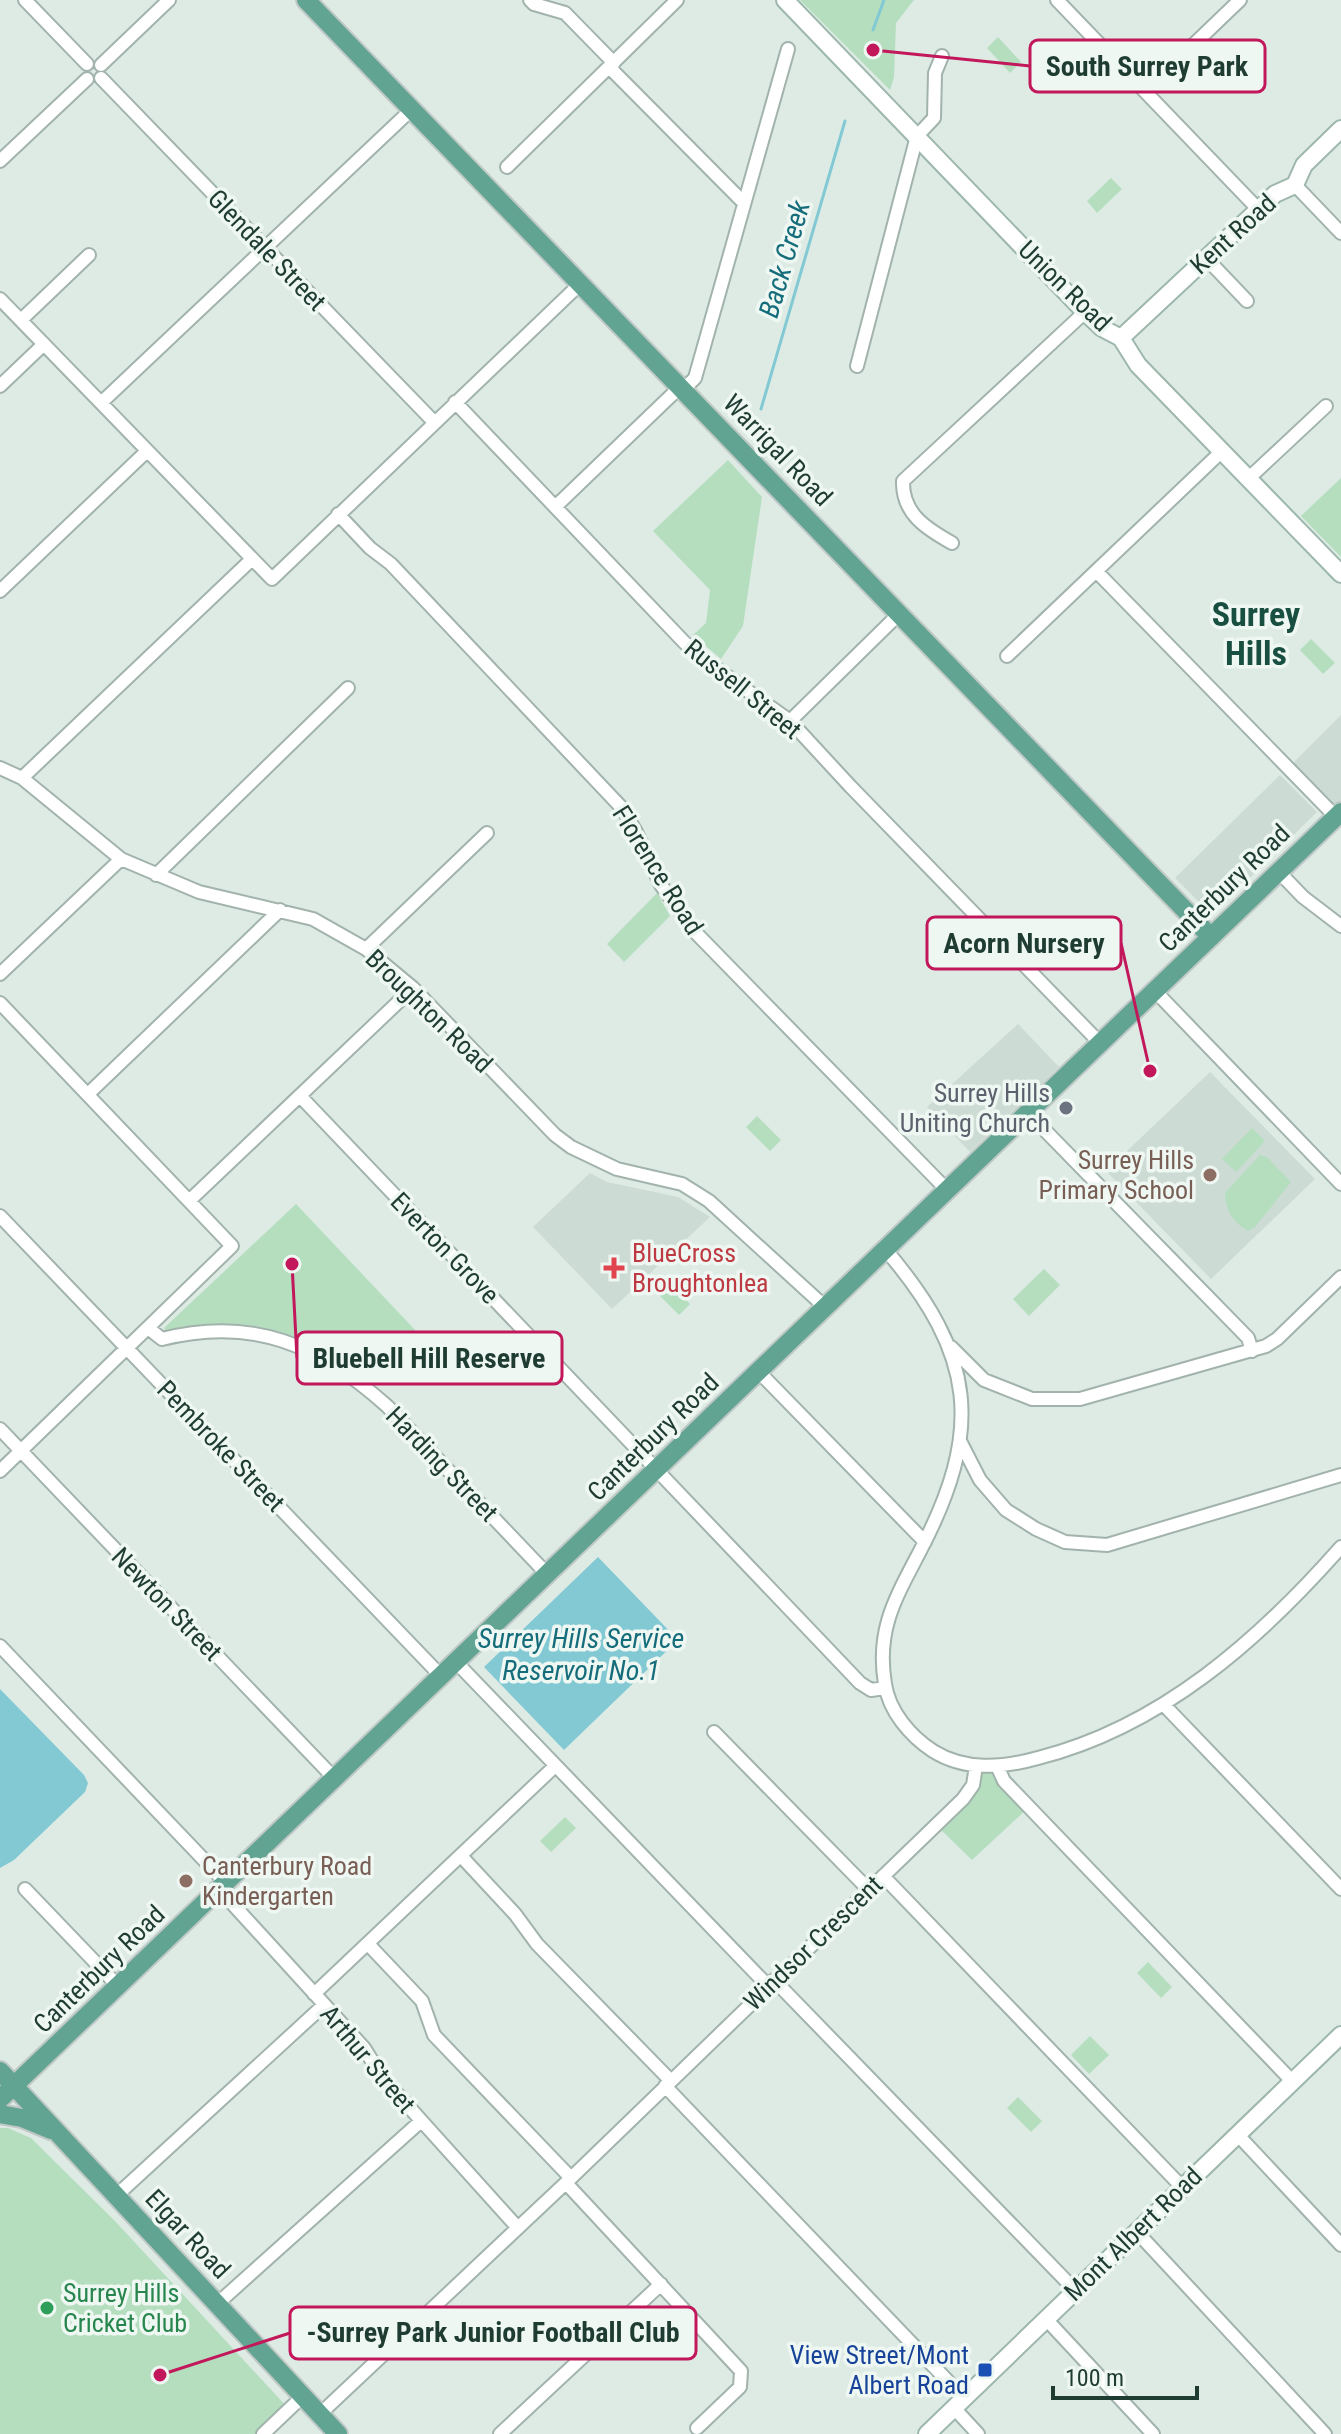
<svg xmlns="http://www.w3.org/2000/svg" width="1341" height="2434" font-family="'Roboto Condensed',sans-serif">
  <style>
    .built { fill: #ccdbd4 }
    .green { fill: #b5debf }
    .water { fill: #82c9d4 }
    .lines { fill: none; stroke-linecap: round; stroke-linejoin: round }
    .stream { stroke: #82c9d4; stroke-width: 3 }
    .street-casing { stroke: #a1b3ac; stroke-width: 16 }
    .secondary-casing { stroke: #9db7ad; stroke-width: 20 }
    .primary-casing { stroke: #c0c8c6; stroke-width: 22 }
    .street { stroke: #fff; stroke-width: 12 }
    .secondary { stroke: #fff; stroke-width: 16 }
    .primary { stroke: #60a491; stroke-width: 18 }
    .worship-dot { fill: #6b7280; stroke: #eff7f3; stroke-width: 3 }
    .education-dot { fill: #8d6e63; stroke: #eff7f3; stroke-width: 3 }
    .health-dot { fill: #e0444e; stroke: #eff7f3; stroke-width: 3 }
    .leisure-dot { fill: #2e9e5b; stroke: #eff7f3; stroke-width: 3 }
    .transit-dot { fill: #1a4fb4; stroke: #eff7f3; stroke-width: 3 }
    .labels { text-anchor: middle; stroke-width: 7; stroke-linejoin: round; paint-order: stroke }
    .street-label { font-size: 26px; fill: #1f3c33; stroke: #eff7f3 }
    .worship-label { font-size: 26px; fill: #5b616d; stroke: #eff7f3; text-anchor: end }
    .education-label { font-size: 26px; fill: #785e54; stroke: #eff7f3; text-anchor: end }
    .health-label { font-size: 26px; fill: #be3a42; stroke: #eff7f3; text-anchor: start }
    .leisure-label { font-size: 26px; fill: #27864d; stroke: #eff7f3; text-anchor: start }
    .transit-label { font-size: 26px; fill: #164399; stroke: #eff7f3; text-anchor: end }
    .water-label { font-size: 28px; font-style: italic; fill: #156c7b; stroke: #eff7f3 }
    .district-label { font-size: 34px; font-weight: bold; fill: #194f41; stroke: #eff7f3 }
    .leader { fill: none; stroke: #c2185b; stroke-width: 3 }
    .callout-dot { fill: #c2185b; stroke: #eff7f3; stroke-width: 3 }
    .callout { fill: #eff7f3; stroke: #c2185b; stroke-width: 3 }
    .callout-label { font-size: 28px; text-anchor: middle; font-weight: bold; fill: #1f3c33 }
  </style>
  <rect width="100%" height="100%" fill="#deebe5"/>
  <path class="built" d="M1341,715V812L1293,763Z
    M1280,775L1317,812L1214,913H1210L1175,878Z
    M1018,1024L1059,1067L970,1152L927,1107Z
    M1210,1072L1315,1179L1211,1279L1106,1171Z
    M590,1173L607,1182L678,1197L710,1217L612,1309L533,1227Z"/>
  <path class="green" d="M800,0H914L896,23L894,77L890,90Z
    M998,37L1021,62L1010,73L987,48Z
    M1111,178L1122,189L1097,213L1087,201Z
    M728,460L762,497L743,626L721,659L693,635L706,623L710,590L653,531Z
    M1341,478V557L1301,516Z
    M1311,639L1335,663L1323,674L1300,650Z
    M657,893L670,916L624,962L607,944Z
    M757,1116L781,1140L770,1151L746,1127Z
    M1252,1128L1265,1141L1236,1172L1222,1159Z
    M1260,1155L1267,1157L1291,1182L1255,1227L1248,1231C1233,1223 1225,1209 1225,1193Z
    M296,1204L417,1332L367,1377C325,1350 280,1323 228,1324C207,1324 187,1329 166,1331L164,1328Z
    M1044,1269L1060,1285L1029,1316L1013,1299Z
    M666,1279L690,1304L679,1315L655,1291Z
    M978,1768L995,1769L1028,1808L972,1860L938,1827Z
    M565,1817L576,1828L551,1852L540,1841Z
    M1148,1962L1172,1987L1161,1998L1137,1973Z
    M1090,2036L1109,2055L1089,2074L1071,2055Z
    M1018,2097L1042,2121L1031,2132L1007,2108Z
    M0,2128H8L31,2138L115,2221L288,2408L260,2434H0Z"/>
  <path class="water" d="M598,1557L678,1640L564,1750L484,1667Z
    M0,1689L84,1775L88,1783L85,1792L14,1860L0,1868Z"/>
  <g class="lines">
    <path class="stream" d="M873,30L884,0
      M761,409L845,121"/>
    <g class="street-casing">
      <path id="street" d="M25,0L87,64
        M530,0L534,4L565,13L614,63
        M1057,0L1258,209
        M1191,47L1240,0
        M101,65L169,0
        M609,67L743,202
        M101,78L434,422
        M0,161L87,79
        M507,167L677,0
        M1295,185L1341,233
        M1206,258L1247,301
        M0,299L272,579L580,284
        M21,320L89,255
        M857,366L917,136L934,118L935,73L942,56
        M0,386L44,344
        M683,390L695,378L788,49
        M102,402L412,109
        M455,402L684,642L700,657L790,721L850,786L1100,1043
        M1248,479L1326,406
        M555,507L680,387
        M338,514L370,548L391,564L622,808L635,830L661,885L696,933L947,1190
        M952,543C927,529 902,514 903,481L1085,312
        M1096,571L1336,817
        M0,591L147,451
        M1007,656L1221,452
        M790,721L900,613
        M0,768L22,778L121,859L199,892L313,919L366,949L413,988L555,1135L571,1147L617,1169L682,1184L709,1201L825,1307
        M22,778L252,559
        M1278,871L1303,897L1341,926
        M156,875L348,688
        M366,949L487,833
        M0,974L121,859
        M1155,991L1341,1184
        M0,1003L232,1246L0,1471
        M88,1094L280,910
        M300,1096L860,1683L871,1690L885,1688
        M1028,1113L1248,1338L1252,1351
        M190,1200L413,988
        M0,1216L441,1676
        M885,1249C976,1355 984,1430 919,1553C895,1599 876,1630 885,1684C889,1711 910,1736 933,1751C965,1771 1002,1768 1038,1758C1161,1727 1259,1640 1341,1547
        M148,1328L162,1339C253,1316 319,1345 387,1406L547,1574
        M951,1347L984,1380L1032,1399H1080L1266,1346L1277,1339L1341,1277
        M758,1371L925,1542
        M0,1429L334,1778
        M961,1443L980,1480L1006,1510L1036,1529L1065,1542L1107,1545L1341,1475
        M0,1646L226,1883
        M456,1662L768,1986
        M1164,1705L1341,1889
        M714,1732L868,1889
        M997,1766L1004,1781L1292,2081
        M461,1856L515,1914L537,1944L671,2081
        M883,1876L1182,2187
        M25,1889L118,1986
        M219,1889L364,2048L382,2077L518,2228
        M368,1944L422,2001L434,2035L571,2178
        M774,1980L1075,2290
        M314,1994L554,1767
        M665,2086L964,2398
        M1237,2134L1341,2245
        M566,2183L741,2371L740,2387L697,2428
        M117,2195L324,2005
        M1136,2231L1325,2434
        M217,2304L421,2121
        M1046,2319L1153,2434
        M954,2408L978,2434
        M320,2414L571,2178L963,1799L973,1785L976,1766
        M263,2434L303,2396
        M500,2434L661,2284"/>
    </g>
    <g class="secondary-casing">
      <path id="secondary" d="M785,0L1085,312L1102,328L1121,338L1138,365L1341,574
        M1121,338L1275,194L1295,185L1304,165L1341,129
        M927,2434L1341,2035"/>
    </g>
    <g class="primary-casing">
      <path id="primary" d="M306,0L1211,937
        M0,2071L338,2434
        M0,2099L1341,812
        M0,2114L22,2118L51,2130"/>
    </g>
    <use href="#street" class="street"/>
    <use href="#secondary" class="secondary"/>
    <use href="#primary" class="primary"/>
  </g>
  <circle class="worship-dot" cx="1066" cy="1108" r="8"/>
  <g class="education-dot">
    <circle cx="1210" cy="1175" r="8"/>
    <circle cx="186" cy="1881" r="8"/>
  </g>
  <path class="health-dot" d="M610 1256h8v8h8v8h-8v8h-8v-8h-8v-8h8z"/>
  <circle class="leisure-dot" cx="47" cy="2308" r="8"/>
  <rect class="transit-dot" x="977" y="2362" width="16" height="16" rx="4"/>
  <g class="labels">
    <g class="street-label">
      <text transform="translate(1233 234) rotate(-42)" y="9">Kent Road</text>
      <text transform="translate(267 250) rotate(46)" y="9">Glendale Street</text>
      <text transform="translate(1065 286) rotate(44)" y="9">Union Road</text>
      <text transform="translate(778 450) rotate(46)" y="9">Warrigal Road</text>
      <text transform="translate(743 689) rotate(39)" y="9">Russell Street</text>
      <text transform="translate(658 870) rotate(58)" y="9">Florence Road</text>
      <text transform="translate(1224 888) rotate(-44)" y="9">Canterbury Road</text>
      <text transform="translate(429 1011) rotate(44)" y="9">Broughton Road</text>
      <text transform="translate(445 1248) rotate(46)" y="9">Everton Grove</text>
      <text transform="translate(653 1437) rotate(-44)" y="9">Canterbury Road</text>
      <text transform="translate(221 1446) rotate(46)" y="9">Pembroke Street</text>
      <text transform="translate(442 1464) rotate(46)" y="9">Harding Street</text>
      <text transform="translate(167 1604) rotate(46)" y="9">Newton Street</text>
      <text transform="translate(813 1943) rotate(-44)" y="9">Windsor Crescent</text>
      <text transform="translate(99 1969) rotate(-44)" y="9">Canterbury Road</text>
      <text transform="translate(368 2059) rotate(50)" y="9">Arthur Street</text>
      <text transform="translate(188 2234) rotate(47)" y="9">Elgar Road</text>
      <text transform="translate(1133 2234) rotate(-44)" y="9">Mont Albert Road</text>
    </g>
    <g class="worship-label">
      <text x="1050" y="1102">Surrey Hills<tspan x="1050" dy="30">Uniting Church</tspan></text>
    </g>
    <g class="education-label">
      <text x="1194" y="1169">Surrey Hills<tspan x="1194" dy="30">Primary School</tspan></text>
      <text x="202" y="1875" text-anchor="start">Canterbury Road<tspan x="202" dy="30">Kindergarten</tspan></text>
    </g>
    <g class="health-label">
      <text x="632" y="1262">BlueCross<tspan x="632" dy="30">Broughtonlea</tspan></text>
    </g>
    <g class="leisure-label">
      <text x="63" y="2302">Surrey Hills<tspan x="63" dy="30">Cricket Club</tspan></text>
    </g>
    <g class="transit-label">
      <text x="969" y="2364">View Street/Mont<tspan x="969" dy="30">Albert Road</tspan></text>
    </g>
    <g class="water-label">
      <text transform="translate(784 259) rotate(-74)" y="10">Back Creek</text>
      <text x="581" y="1648">Surrey Hills Service<tspan x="581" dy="32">Reservoir No.1</tspan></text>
    </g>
    <g class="district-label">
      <text x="1256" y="626">Surrey<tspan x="1256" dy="39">Hills</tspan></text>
    </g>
  </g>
  <path class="leader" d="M873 50L1030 66M1150 1071L1121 943M292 1264L297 1358M160 2375L290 2333"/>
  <g class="callout-dot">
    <circle cx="873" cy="50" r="8"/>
    <circle cx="1150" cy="1071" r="8"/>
    <circle cx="292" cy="1264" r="8"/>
    <circle cx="160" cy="2375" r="8"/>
  </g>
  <g class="callout">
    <rect x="1030" y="40" width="235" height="52" rx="8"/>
    <rect x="927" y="917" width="194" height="52" rx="8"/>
    <rect x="297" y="1332" width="265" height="52" rx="8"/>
    <rect x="290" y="2307" width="406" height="52" rx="8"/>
  </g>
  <g class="callout-label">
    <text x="1147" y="76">South Surrey Park</text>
    <text x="1024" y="953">Acorn Nursery</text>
    <text x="429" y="1368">Bluebell Hill Reserve</text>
    <text x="493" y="2342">-Surrey Park Junior Football Club</text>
  </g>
  <path d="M1053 2386v12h144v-12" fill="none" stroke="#1f3c33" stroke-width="4"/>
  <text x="1065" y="2386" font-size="24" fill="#1f3c33" stroke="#eff7f3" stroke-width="6" paint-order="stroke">100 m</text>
</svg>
